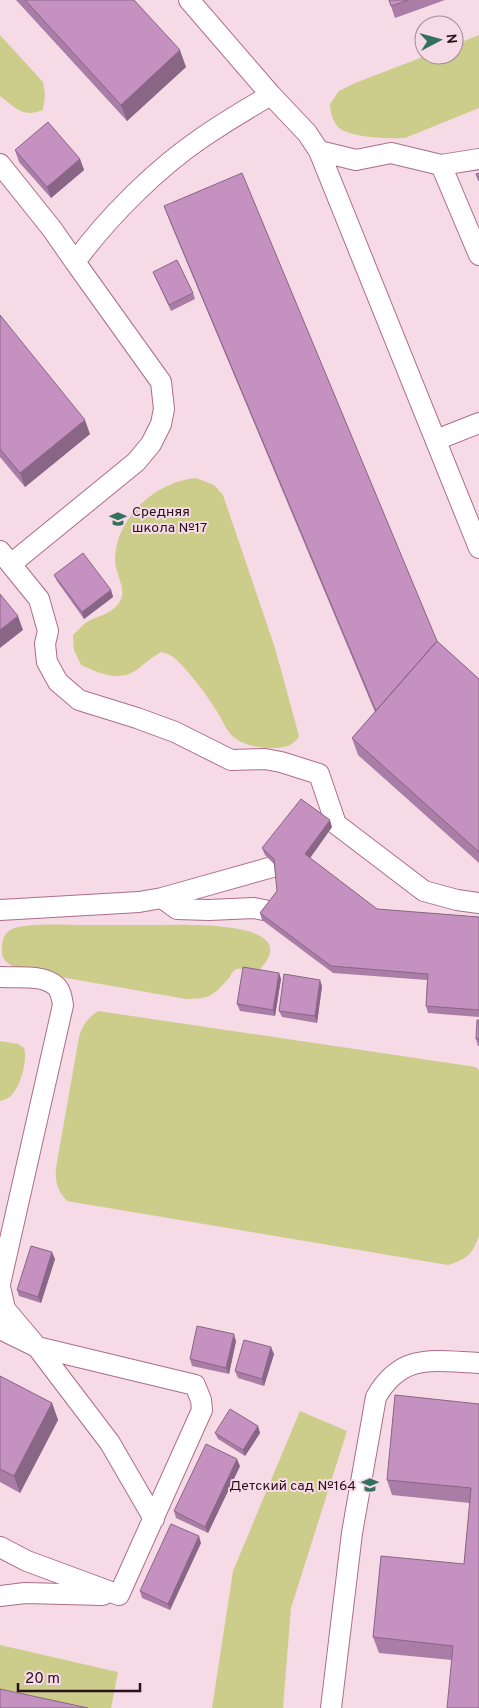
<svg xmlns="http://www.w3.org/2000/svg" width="479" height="1708" font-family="Overpass,sans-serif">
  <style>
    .green { fill: #cccd8b }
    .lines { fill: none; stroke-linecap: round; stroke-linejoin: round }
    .lane-casing { stroke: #ac6d8c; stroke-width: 22 }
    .lane { stroke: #fff; stroke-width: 20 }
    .wall { fill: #a97da5 }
    .shaded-wall { fill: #896686 }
    .building { fill: #c491c0; stroke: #896686 }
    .labels { text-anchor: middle; stroke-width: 4; stroke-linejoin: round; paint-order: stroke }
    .poi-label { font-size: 14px; fill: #29111d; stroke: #f6dae6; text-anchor: start }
  </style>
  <rect width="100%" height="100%" fill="#f6dae6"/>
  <path class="green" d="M0,35L43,82L45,95L43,110C22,118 16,108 0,96Z
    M479,35V108L405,138C390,139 349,138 338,127C333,122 330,111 330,104L339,91L355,83L428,55H454V45Z
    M196,478L214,485L223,495L275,648L299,736C294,746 284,748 273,748C261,748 246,746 236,739C226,732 223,720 216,710C207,695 186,667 172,656C169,654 164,653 161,652C152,657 145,663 138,669C119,683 99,673 81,665L74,650L73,635C78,631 82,625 87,622C101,614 114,614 121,599C126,587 114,571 115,558C117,516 156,482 196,478Z
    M88,925C111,925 134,925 157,925C178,925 307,919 260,969C251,972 243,968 237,969C233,970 231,975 229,978C213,996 210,999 186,999L21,970C11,966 1,962 2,950C2,942 3,934 10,930C24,922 70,925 88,925Z
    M98,1011L476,1067L479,1070V1235C473,1254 467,1259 448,1265L67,1201C57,1190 55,1182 56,1168L79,1037C83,1024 88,1018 98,1011Z
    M0,1041L18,1044L24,1048C28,1060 20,1091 8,1098C7,1099 0,1101 0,1101Z
    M300,1411L347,1431L291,1608L283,1708H212L233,1571Z
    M0,1645L118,1672L111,1708H83L0,1689Z"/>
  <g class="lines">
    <g class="lane-casing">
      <path id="lane" d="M189,0L271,95L307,133L319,151L479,548
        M319,151L356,160L391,153L441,165L479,159
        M0,164L52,229L75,262C108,217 157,168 203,137C225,122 248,108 271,95
        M441,165L479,255
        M436,440L479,423
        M0,551L39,599L48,631L45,644L47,662L58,682L79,700L137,718L175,732L231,760L265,759L281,762L319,774L336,824L424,891L457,900L479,903
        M11,564L136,462L151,444L161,424L164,409L161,382L75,262
        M162,898L177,909L209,910L254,908L269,911
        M0,910L139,902L162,898L276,866
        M0,977C16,978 43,974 56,986C61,991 62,999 63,1005L0,1284
        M0,1287L5,1309L37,1347L195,1385L201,1400L202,1410L119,1595
        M0,1329L37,1347L110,1443L154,1519
        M0,1547L27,1561L119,1595
        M0,1596L25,1593L103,1595
        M331,1708L352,1533L376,1397C402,1352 434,1361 479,1363"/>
    </g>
    <use href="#lane" class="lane"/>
  </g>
  <path class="wall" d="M16,0H134L186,67L127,121Z
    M389,0H445L395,18Z
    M15,150L80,159L84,170L51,198L19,162Z
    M164,206L437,641L479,679V863L358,755L352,738L375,712L170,222Z
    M153,272L193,293L195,299L171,311Z
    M0,315L90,434L25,487L0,457Z
    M54,575L111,590L113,597L84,619L57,581Z
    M332,827L310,858L377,909L479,917V1017L428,1013L426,1006L427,980L333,973L262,920L260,913L277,891L274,864L265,855L262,848Z
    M279,973L281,979L275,1016L240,1011L237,1004Z
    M322,986L317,1023L282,1017L279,1011Z
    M479,1020V1046H478L476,1039Z
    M55,1259L41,1303L19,1296L17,1290Z
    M236,1341L229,1374L192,1366L190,1359Z
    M274,1354L264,1386L238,1378L235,1371Z
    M0,1376L52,1403L58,1420L20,1493L0,1482Z
    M479,1404V1708L452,1660L379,1653L373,1637L464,1564L470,1503L392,1495L387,1480Z
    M258,1426L260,1433L245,1456L218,1439L215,1433Z
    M240,1466L208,1533L176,1518L174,1511Z
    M201,1543L170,1610L142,1598L140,1591Z"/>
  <path class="shaded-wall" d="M180,50L186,67L127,121L121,105Z
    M80,159L84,170L51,198L47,187Z
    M85,420L90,434L25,487L20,473Z
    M111,590L113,597L84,619L82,612Z
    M18,616L23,630L0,648V630Z
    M330,820L332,827L308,861L305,854Z
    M279,973L281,979L275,1016L273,1010Z
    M320,980L322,986L317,1023L315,1016Z
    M52,1252L55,1259L41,1303L38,1297Z
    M234,1334L236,1341L229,1374L226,1368Z
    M271,1347L274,1354L264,1386L262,1379Z
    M52,1403L58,1420L20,1493L14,1476Z
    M258,1426L260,1433L245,1456L243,1450Z
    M237,1459L240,1466L208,1533L205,1527Z
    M199,1536L201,1543L170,1610L168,1604Z"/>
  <path class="building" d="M25,0H134L180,50L121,105Z
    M389,0H409L391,6Z
    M48,122L80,159L47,187L15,150Z
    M242,173L437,641L376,711L164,206Z
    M479,173V181L476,174Z
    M177,260L193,293L169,305L153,272Z
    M0,315L85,420L20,473L0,449Z
    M83,553L111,590L82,612L54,575Z
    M0,594L18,616L0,630Z
    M437,641L479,679V852L352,738Z
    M301,799L330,820L305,854L377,909L479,917V1010L426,1006L428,974L331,966L260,913L277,891L274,859L262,848Z
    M243,967L279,973L273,1010L237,1004Z
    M284,974L320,980L315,1016L279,1011Z
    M477,1020H479V1039H476Z
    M31,1246L52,1252L38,1297L17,1290Z
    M197,1326L234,1334L226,1368L190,1359Z
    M244,1340L271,1347L262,1379L235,1371Z
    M0,1376L52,1403L14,1476L0,1469Z
    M395,1395L479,1404V1708H447L453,1646L373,1637L381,1556L464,1564L471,1488L387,1480Z
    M230,1409L258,1426L243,1450L215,1433Z
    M206,1444L237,1459L205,1527L174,1511Z
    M171,1524L199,1536L168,1604L140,1591Z
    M0,1689L88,1708H0Z"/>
  <defs>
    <g id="school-bare" transform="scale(1.35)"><path d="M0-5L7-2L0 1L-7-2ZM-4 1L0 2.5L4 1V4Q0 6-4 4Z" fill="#34715d" stroke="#f6dae6" stroke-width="2.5" paint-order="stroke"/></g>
  </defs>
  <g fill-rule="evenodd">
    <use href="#school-bare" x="118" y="519"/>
    <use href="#school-bare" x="370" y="1485"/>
  </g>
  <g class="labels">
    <g class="poi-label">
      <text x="132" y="516">Средняя<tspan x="132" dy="16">школа №17</tspan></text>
      <text x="356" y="1490" text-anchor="end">Детский сад №164</text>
    </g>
  </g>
  <g transform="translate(439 40) rotate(84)"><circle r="24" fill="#f6dae6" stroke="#a48a96"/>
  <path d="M0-4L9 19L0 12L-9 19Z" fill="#34715d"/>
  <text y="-8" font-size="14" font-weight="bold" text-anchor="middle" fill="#29111d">N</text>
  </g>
  <path d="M18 1683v8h122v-8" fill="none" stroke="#29111d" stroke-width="2.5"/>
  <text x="25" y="1683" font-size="15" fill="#29111d" stroke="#f6dae6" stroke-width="4" paint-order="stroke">20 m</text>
</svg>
